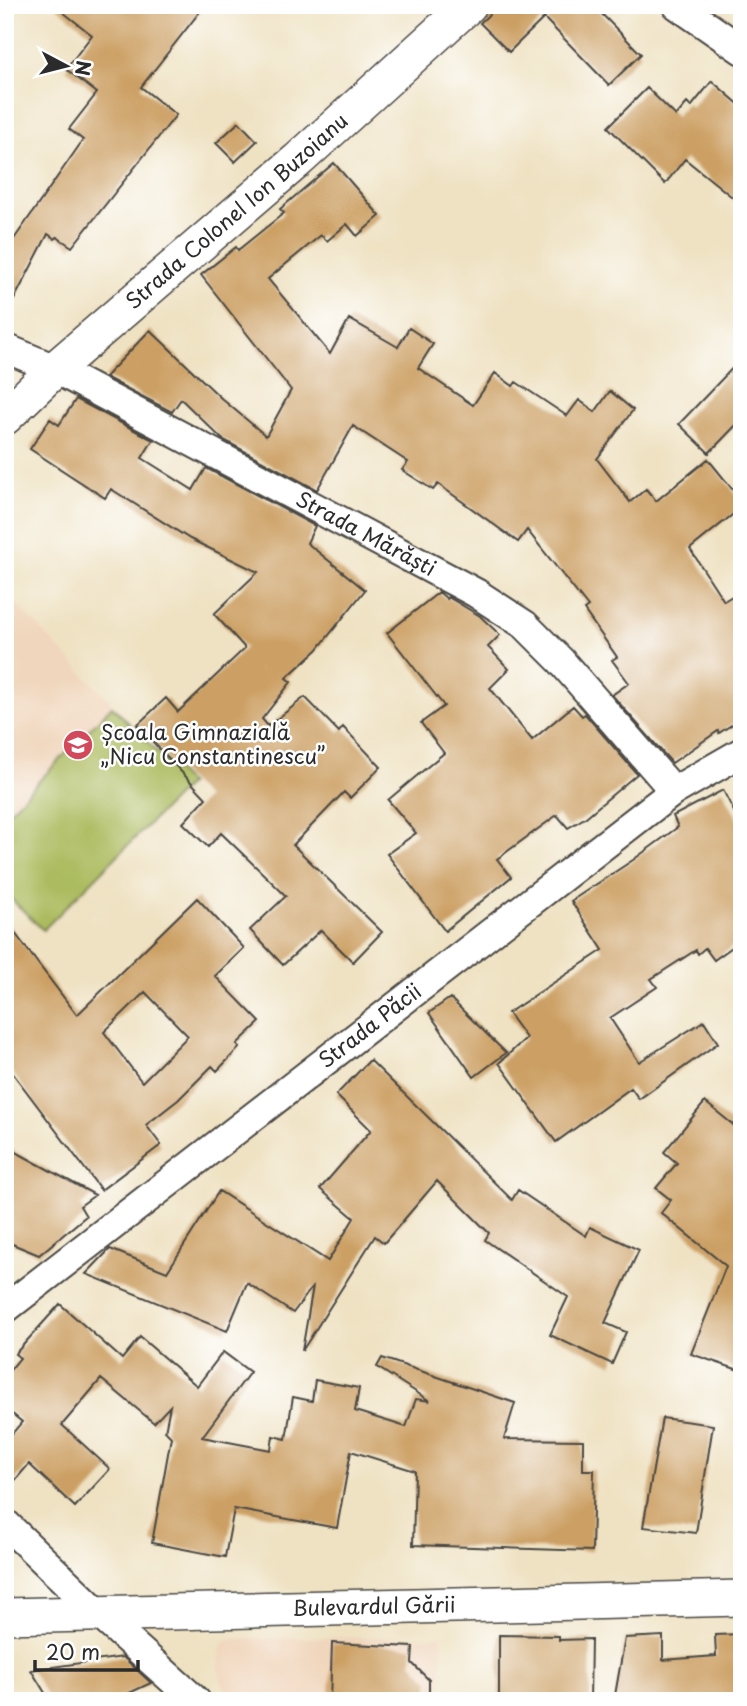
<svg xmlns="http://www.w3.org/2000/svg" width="747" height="1706" font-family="'Playpen Sans',sans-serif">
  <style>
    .built { fill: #f0d6bc }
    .green { fill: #acbb5e; stroke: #6c7344; stroke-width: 2 }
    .building { fill: #cca065; fill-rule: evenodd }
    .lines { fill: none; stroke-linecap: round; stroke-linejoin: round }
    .minor-casing { stroke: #484642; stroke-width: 32 }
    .tertiary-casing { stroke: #484642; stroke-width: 38 }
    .minor { stroke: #fff; stroke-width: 28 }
    .tertiary { stroke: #fff; stroke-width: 35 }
    .labels { text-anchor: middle; stroke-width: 5; stroke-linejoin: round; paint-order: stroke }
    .street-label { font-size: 21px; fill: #2b2b2b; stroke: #fff }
    .poi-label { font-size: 21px; fill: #2b2b2b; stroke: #fff; text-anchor: start }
  </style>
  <rect width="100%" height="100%" fill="#fff"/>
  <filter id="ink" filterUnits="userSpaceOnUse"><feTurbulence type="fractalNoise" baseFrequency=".0143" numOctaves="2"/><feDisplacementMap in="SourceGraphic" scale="14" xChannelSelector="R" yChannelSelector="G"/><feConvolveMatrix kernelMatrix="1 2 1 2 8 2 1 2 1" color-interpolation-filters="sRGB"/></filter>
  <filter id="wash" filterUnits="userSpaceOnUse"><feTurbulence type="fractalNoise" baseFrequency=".00686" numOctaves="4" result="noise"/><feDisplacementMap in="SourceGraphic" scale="28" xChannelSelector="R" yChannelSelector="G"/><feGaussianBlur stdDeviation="1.57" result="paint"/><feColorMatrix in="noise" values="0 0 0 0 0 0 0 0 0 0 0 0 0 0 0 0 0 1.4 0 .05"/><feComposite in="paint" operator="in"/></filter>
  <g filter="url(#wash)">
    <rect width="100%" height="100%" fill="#efe2c3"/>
    <path class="built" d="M5,592L189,784L43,930L5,893Z
      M442,1636L441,1701H238L223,1686L218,1670L221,1647L226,1641L232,1639Z"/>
    <path class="green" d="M112,706L189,784L43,930L5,893V816Z"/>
    <g id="blocks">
      <path class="building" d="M54,5H205L141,87L176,115L72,247L57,237L55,239L48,234L5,317V252L83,140L69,129L97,93L66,69L92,35Z
        M499,5H593L641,54L609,85L544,18L509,52L480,23Z
        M712,81L742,107V205L685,159L665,184L608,127L647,88L676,116L687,103L691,107Z
        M239,122L257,141L235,162L216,143Z
        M334,163L380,216L357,236L347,224L327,241L321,235L268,279L330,354L349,319L398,347L409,328L433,344L418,368L473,405L495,373L513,386L516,382L567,416L579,400L595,412L610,391L633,410L597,459L630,502L646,489L656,501L708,459L742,501V507L690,549L724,601L742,590V718L719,733L718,731L672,763L612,695L629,683L612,660L617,657L584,610L588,607L527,530L518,542L438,484L433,490L402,470L408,462L353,426L317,490L222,439L181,399L172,412L105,377L150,330L222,399L266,436L291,390L201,275L236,247L238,250L284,213L280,209Z
        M742,358V419L709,453L679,424Z
        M76,399L153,440L142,458L193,490L206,468L315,526L307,543L365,590L317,650L286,678L291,682L262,719L268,726L305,697L339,732L343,727L381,767L350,798L344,792L293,845L382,932L353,962L321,930L283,965L250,930L286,896L221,833L208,847L183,823L206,798L137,725L166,698L178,712L245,648L214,614L258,572L190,539L111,489L105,498L30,449L50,419L59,425Z
        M439,592L447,599L448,597L480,616L500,635L488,647L509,669L490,688L532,740L573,706L582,716L585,714L637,774L586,817L568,828L557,815L497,859L511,877L445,931L387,854L416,833L388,800L444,753L421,723L444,706L387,633Z
        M723,790L742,827V940L714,960L705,948L698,954L696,950L651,979L657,987L610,1018L639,1062L704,1021L718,1043L639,1099L631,1088L556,1142L499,1063L526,1038L508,1013L603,950L571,901L633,860L678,827L673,816Z
        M197,898L244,948L215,976L260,1022L237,1044L240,1047L217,1071L212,1066L178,1100L146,1125L161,1145L101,1190L5,1063V920L77,1015ZM145,992L188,1036L142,1082L104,1032Z
        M450,998L506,1053L474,1077L429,1013Z
        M370,1060L512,1200L518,1190L586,1236L590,1227L639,1250L605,1323L626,1332L612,1364L550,1335L568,1297L485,1240L489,1233L437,1181L384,1243L375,1236L302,1351L313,1286L293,1313L247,1283L227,1331L86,1274L110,1249L167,1272L219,1191L328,1261L354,1218L320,1189L371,1130L336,1095Z
        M705,1102L742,1132V1371L691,1354L726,1266L661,1213L671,1200L656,1188L677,1163L664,1152Z
        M5,1146L95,1195L80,1206L86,1216L39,1255L5,1241Z
        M60,1304L122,1359L140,1337L197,1386L223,1352L250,1372L202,1437L271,1450L273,1436L286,1439L293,1397L312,1401L315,1380L359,1388L355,1411L406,1427L416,1399L430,1401L377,1367L382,1358L515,1403L504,1439L583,1440V1470H594L592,1551L413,1545L415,1471L351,1451L337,1528L234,1509L225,1557L152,1543L171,1437L165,1431L170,1406L154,1423L101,1379L62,1425L110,1469L75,1507L29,1464L5,1492V1442L22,1422L5,1408V1376L20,1358L15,1354Z
        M662,1418L713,1425L696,1533L643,1527Z
        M742,1634V1701H614L625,1638L663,1636V1660L716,1656L715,1635Z
        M499,1635L559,1636V1640L591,1639L590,1701H499Z
        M332,1643L413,1647L412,1663L429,1680V1701H330Z
        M123,1657L151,1683L112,1701H50L31,1670Z"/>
    </g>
  </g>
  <g filter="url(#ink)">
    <use href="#blocks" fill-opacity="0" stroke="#484642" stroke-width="2"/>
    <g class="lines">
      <g class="minor-casing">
        <g id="minor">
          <path d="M677,5L742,50"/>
          <path id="s1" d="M5,348L55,369L476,593L525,625L561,661L674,791"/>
          <path id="s2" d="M5,1309L674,791L742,752"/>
          <path d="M5,1523L99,1614L196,1701"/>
        </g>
      </g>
      <g class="tertiary-casing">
        <g id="tertiary">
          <path id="s3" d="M5,417L55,369L298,160L469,5"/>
          <path id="s4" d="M5,1616L742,1598"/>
        </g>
      </g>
      <use href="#minor" class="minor"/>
      <use href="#tertiary" class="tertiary"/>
    </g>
  </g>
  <defs>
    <g id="school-disc" transform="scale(1.575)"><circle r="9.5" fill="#d1495b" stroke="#fff"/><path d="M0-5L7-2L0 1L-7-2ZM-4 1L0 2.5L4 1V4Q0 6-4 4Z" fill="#fff"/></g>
  </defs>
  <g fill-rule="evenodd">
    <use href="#school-disc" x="78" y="745"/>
  </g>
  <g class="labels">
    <g class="street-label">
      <text dy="7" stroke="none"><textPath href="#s3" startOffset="310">Strada Colonel Ion Buzoianu</textPath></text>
      <text dy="7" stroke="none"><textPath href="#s1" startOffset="406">Strada Mărăști</textPath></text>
      <text dy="7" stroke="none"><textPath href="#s2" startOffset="462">Strada Păcii</textPath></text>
      <text dy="7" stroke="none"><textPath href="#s4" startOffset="369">Bulevardul Gării</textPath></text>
    </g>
    <g class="poi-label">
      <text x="101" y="740">Școala Gimnazială<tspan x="101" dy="24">„Nicu Constantinescu”</tspan></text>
    </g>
  </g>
  <rect width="747" height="1706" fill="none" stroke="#fff" stroke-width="28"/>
  <g transform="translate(66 66) rotate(97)" stroke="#ffffff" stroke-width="5" paint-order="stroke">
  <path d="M0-5L12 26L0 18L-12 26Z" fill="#2b2b2b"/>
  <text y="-10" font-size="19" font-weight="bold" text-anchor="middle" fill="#2b2b2b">N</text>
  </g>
  <path d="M35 1660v10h103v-10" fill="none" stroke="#2b2b2b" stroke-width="3.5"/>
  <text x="46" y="1660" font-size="21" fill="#2b2b2b" stroke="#ffffff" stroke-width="5" paint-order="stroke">20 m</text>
</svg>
